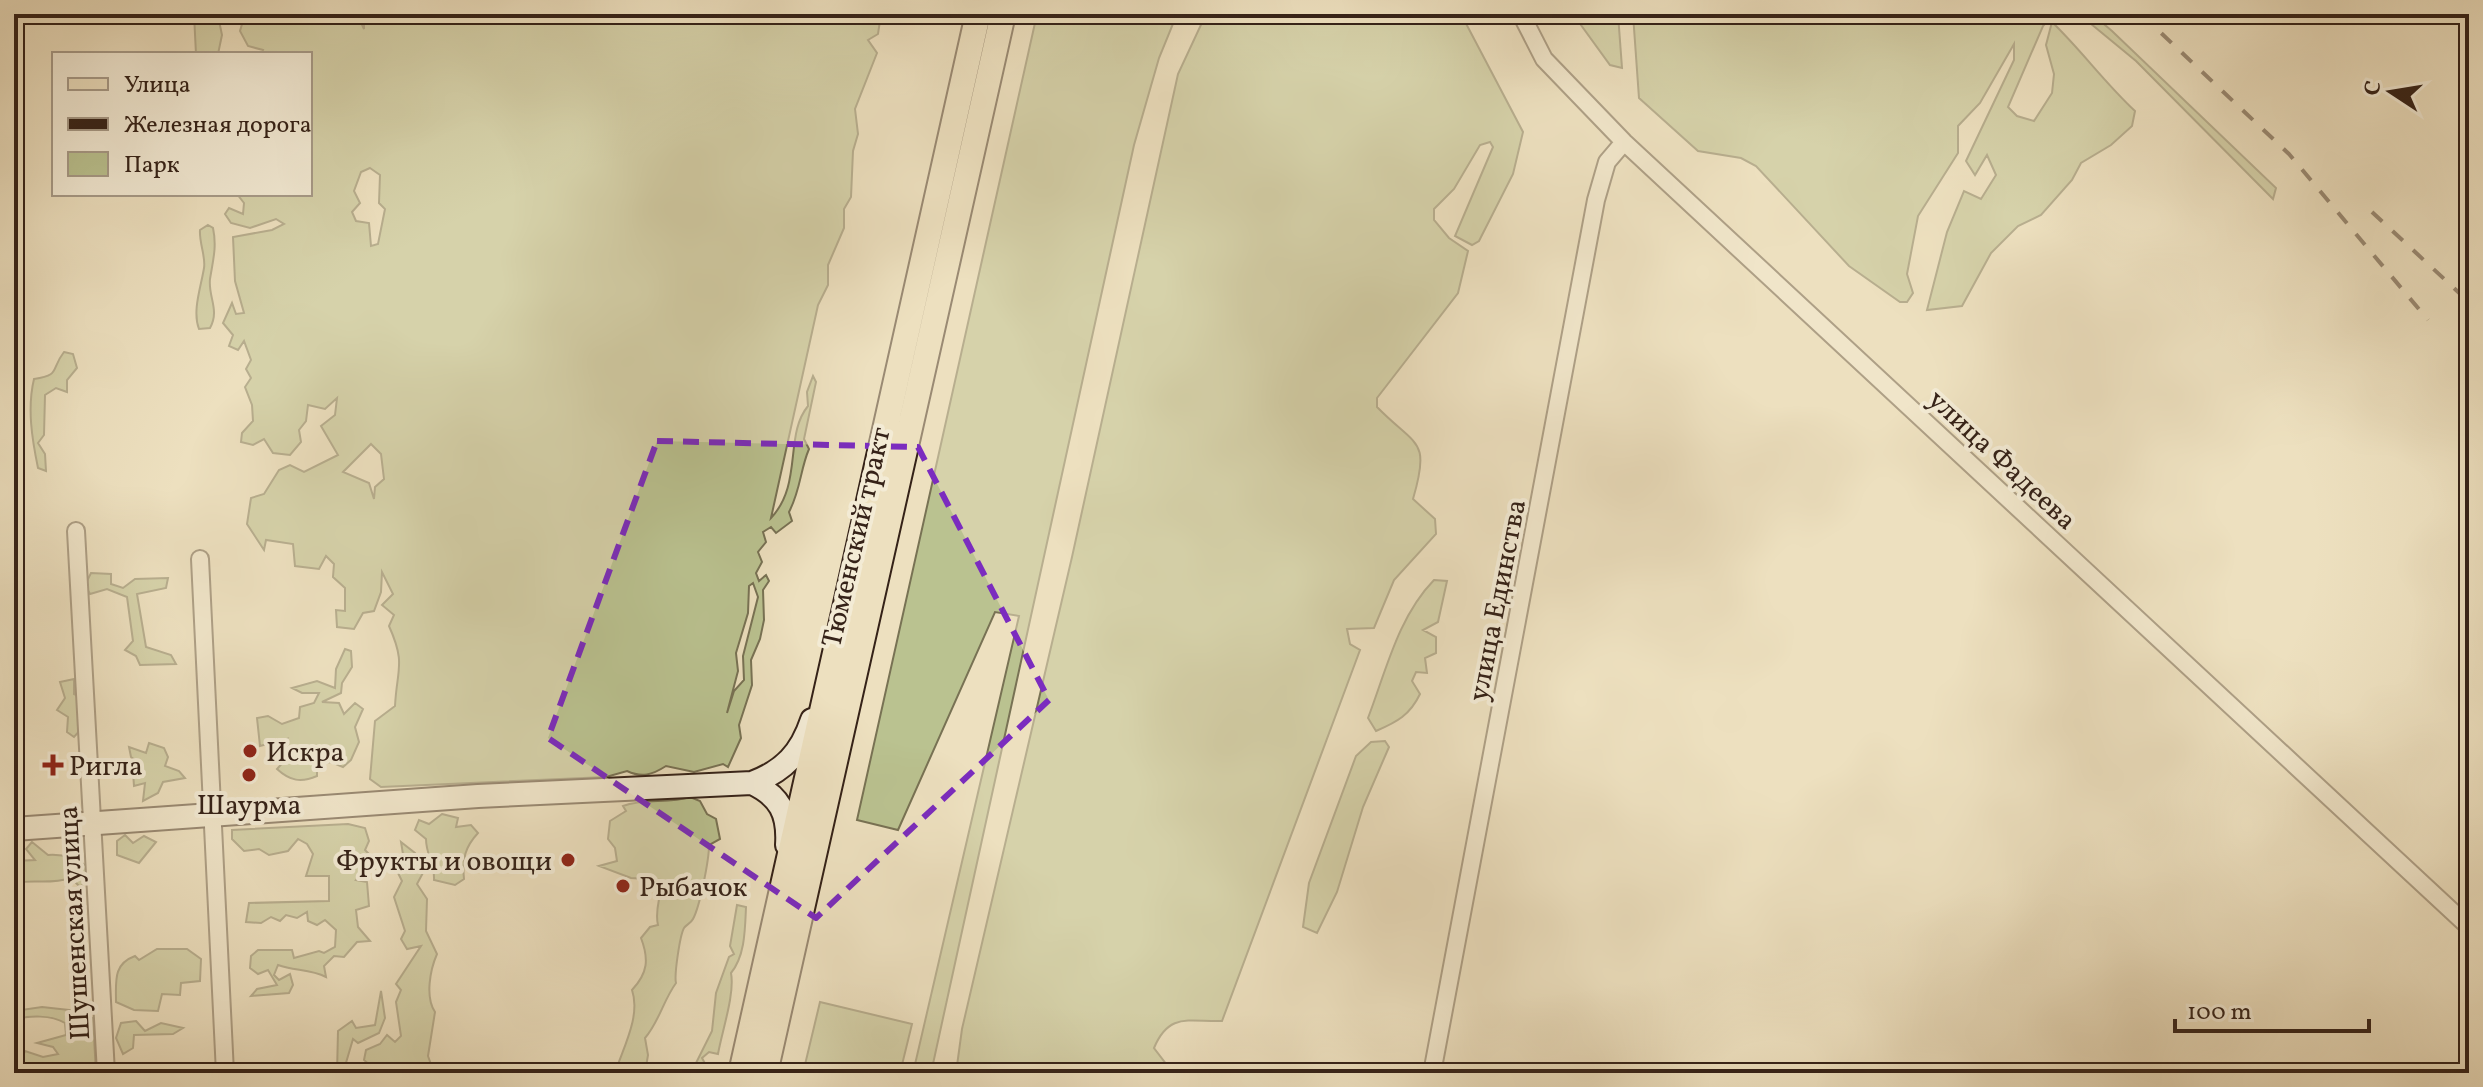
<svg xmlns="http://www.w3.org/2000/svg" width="2483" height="1087" font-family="Vollkorn,serif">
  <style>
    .green { fill: #bac290; stroke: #787254; stroke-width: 2; fill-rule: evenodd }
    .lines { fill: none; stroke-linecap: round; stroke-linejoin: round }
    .street-casing { stroke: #635242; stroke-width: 20 }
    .secondary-casing { stroke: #352218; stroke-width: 26 }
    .primary-casing { stroke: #352218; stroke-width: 28 }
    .street { stroke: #f3ebd5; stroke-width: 16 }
    .secondary { stroke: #f3ebd5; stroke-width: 22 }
    .primary { stroke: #ede0bf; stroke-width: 24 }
    .rail { stroke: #352218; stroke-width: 4; stroke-dasharray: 14 14; stroke-linecap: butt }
    .marked { fill: none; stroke: #7b2cbf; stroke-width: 6; stroke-dasharray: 16 10; stroke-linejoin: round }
    .poi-dot { fill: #8f2418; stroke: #f3ebd5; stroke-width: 3 }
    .labels { text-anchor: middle; stroke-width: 8; stroke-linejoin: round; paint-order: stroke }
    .street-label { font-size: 28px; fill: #352218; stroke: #f3ebd5 }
    .poi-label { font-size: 28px; fill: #352218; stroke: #f3ebd5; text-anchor: start }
  </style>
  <rect width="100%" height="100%" fill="#ede0bf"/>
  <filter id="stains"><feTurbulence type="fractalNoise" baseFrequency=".0025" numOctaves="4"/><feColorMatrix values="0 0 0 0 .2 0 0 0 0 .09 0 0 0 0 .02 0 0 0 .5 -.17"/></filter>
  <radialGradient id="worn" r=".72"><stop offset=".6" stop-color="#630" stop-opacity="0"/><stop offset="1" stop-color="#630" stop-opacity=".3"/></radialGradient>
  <path class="green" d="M194,14L218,16L222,35L218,54H196Z
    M245,14H357L364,29V14H881L878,34L868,40L877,53L855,109L858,134L853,151L851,197L844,209V228L828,265V285L818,305L771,518C803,484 784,435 808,406L807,392L813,376L816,382L804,439L809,449C800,470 801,489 789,512L792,521L776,533L771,527L763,532L766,542L758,552L762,562L756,573L759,581L766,575L769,581L763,590L764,620L760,639L751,660L752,685L739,725L741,738L728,767L723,764L694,772L666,766C652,775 642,778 627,771L606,777L381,787L370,779L375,721L395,706C397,668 406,664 389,626L394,615L382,605L393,594L382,572L381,592L374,611L363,613L354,629L337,627L336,610L345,611V588L333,577L334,564L326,556L319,569L295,566L293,544L266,540L264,550L247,524L251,498L264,494L279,470L290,465L304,472L338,455L321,426L335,415L337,398L325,409L308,405L306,421L299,430L301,442L290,455L273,453L264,439L253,445L241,442L242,433L253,421L252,405L245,387L251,378L246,369L251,360L244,341L238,350L229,346L233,335L223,323L232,303L236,314L244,313L235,281L233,237L272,230L284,224L276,219L250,228L231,223L225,214L229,208L243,214L244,203L237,194H310V54H261L263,50L248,46L240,31ZM370,168L380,175L379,203L385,209L378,244L371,246L369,223L356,221L352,212L360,203L354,191L361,172ZM371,444L381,454L384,479L375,487L374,499L369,483L343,472ZM753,583L758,597L743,656L744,680L734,691L727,713L738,671L736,653L748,613L749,586Z
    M1037,14H1177L1159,58L1134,145L931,1073H913L1019,616L995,612L898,830L857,820Z
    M1206,14H1461L1523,132L1513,174L1479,241L1472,245L1455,236L1493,147L1490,142L1480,145L1454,189L1434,209V220L1449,238L1468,251L1458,293L1377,398V407C1416,447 1431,438 1413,499L1435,519L1436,534L1394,580L1374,628L1347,629L1350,644L1360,650L1222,1021C1189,1022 1169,1012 1154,1048L1173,1073H956L962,1029L1072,557L1178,74Z
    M1573,14H1618L1622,68L1610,65Z
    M1633,14H2054L2043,26L2008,107L2017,116L2034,121L2052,93L2054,74L2046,45L2052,22C2082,51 2104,82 2135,111L2132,126L2111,145L2081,163L2072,180L2041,215L2018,226L1991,253L1962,306L1927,310L1947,232L1964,191L1981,199L1996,175L1987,155L1975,175L1966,161L2014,60V44L1980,103L1958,126V153L1918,216L1907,274L1913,293L1907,302H1900L1849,266L1756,166L1741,158L1698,151L1639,98Z
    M2079,14H2092L2112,31L2276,188L2273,199L2136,61Z
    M208,225L213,228C217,247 213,260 210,279C208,297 220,310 210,328L199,329C192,311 201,287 204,268C206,257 199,243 200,230Z
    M64,352L73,354L77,368L67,380V392L56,388L45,395L44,435L38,443L45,454L46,471L38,468C32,439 27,408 34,379C61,375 50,370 64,352Z
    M91,573L111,574V584L123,588L135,579L168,578L166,588L137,594L146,647L171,655L176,664L140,665L136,656L125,650L133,641L127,597L107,589L90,594L85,585Z
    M1434,580L1447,581L1438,622L1423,630L1436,637V653L1425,658L1427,673L1416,672L1412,681L1420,694C1410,715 1397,722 1376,731L1368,718C1386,671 1398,617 1434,580Z
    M345,649L351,651L352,667L342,683L341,693L322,702L339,703L344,714L355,703L363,709L355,727L359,742L351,760L343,767L331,762L317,763V776C301,783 290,781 277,769L286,759L281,748L287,739L260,746L257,718L268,716L282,724L299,718L300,707L314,703L319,693H302L292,688L317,681L335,688L336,669Z
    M74,679V694L83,698V727L74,737L67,732L68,717L57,710L65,698L60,682Z
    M1385,741L1389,747L1363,807L1337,892L1317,933L1303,927L1309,883L1356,756L1371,742Z
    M149,743L164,748L168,757L165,766L179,771L185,778L163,782L158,793L143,801L145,783L134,786L133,772L139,763L131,757L129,747L146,753Z
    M690,797L700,801L707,814L716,819L720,839L709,845C709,860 700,906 693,919C691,923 686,925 684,928C680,935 674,975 676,983C663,1001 659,1022 645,1038L648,1055L645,1073H615C623,1048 641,1016 632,990C648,973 649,959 641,938L650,927L658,925C654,909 662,896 661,880L631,878L599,866L617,861L615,848L608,839L610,821L626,811L623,806C645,798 668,804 690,797Z
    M442,814L458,818L456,827L471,825L478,833C465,847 462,859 464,879L455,885L434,880C435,864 426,855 426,839L415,830L419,820L429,824Z
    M348,824L365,828L369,841L365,850L376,861L375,869L365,870L356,880L367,882L369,906L356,910L358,927L370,941L357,942L344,957L334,956L324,966L326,977C310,969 294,971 278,965L274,975L279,980L290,974L293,985L289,993L251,996L257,989L277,985L268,970L258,974L250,968L251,956L258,950H292L294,958L319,951L324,953L335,947L336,930L325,920L317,925L308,921L307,912L297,918L286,915L280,921L271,917L261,923L246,922L249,903L329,901V876H306L313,854L307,844L298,839L288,851L269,855L259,849L244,851L232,839V830Z
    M125,835L133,843L144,836L156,842L139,863L117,855V841Z
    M32,842L48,855C65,854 77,858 90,869L91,878L80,887L71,878C49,885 35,879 14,883V861L35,860L26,849Z
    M401,842L415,853L425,869L417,884L427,899L426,931L437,954C430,970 425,997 435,1012L428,1056L434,1073H379L364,1060L366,1050L380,1044L387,1035L395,1042L401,1036L396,1002L401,990L396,984L421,946L407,949L401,939L405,931L394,897L402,881L397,871V859L403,854Z
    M737,905L746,907C745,930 745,956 731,973C735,994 722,1031 718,1054L709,1052L702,1058L708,1069L696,1073L694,1067L712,1031L716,993L729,957L734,954L730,946Z
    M157,949H187L201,959L200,981L181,983L180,995L162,994L158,1011L134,1010L116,1002C116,981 113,964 135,956L139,960Z
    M381,991L385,1018L379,1033L358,1043L353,1039L343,1073H337L338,1031L352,1021L356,1028L375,1025Z
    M820,1002L912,1024L900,1073H803Z
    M42,1007L87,1012L93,1019L96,1073H66L57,1063H34L22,1073H14V1064H20L25,1051L43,1057L58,1054L53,1047L37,1043L66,1035L65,1023C51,1015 30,1015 14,1020V1011Z
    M136,1021L145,1031L161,1023L183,1028L173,1034L134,1035L133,1048L123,1054L116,1038L121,1023Z"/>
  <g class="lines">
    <g class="street-casing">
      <path id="street" d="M1521,14L1544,59L1624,142L2469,927
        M76,531L106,1073
        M200,559L225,1073
        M1432,1073L1596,200L1607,162L1624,142"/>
    </g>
    <g class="secondary-casing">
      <path id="secondary" d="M752,783C780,796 789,814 787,845
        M14,829L478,796L752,783C784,771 801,753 812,720"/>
    </g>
    <g class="primary-casing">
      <path id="primary" d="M741,1073L978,14
        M765,1073L1003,14"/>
    </g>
    <use href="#street" class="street"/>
    <use href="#secondary" class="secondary"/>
    <use href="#primary" class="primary"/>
    <path class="rail" d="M2141,14L2289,154L2428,320
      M2372,212L2469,302"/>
  </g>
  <path d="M0 0H2483V1087H0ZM657,441L918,447L1049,700L816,918L548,738Z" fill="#ede0bf" fill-opacity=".55" fill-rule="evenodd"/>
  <path class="marked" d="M657,441L918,447L1049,700L816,918L548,738Z"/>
  <g class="poi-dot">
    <circle cx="250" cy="751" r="8"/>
    <path d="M49 753h8v8h8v8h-8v8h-8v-8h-8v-8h8z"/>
    <circle cx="249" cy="775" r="8"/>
    <circle cx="568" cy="860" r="8"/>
    <circle cx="623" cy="886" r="8"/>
  </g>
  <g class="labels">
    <g class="street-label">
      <text transform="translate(2003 459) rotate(43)" y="10">улица Фадеева</text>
      <text transform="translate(855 537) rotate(-77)" y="10">Тюменский тракт</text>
      <text transform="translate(1496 600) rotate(-79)" y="10">улица Единства</text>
      <text transform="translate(73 923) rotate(-93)" y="10">Шушенская улица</text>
    </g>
    <g class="poi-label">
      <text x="266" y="761">Искра</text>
      <text x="69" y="775">Ригла</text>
      <text x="249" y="814" text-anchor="middle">Шаурма</text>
      <text x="552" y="870" text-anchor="end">Фрукты и овощи</text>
      <text x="639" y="896">Рыбачок</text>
    </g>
  </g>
  <rect width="2483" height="1087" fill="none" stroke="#ede0bf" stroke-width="48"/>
  <rect x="16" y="16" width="2451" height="1055" fill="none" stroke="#352218" stroke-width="4"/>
  <rect x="24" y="24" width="2435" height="1039" fill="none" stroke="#352218" stroke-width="2"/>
  <rect x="52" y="52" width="260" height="144" fill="#f3ebd5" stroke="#a79b89" stroke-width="2"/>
  <rect x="68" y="78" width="40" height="12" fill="#ede0bf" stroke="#a79b89" stroke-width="2"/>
  <text x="124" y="92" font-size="24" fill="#352218">Улица</text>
  <rect x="68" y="118" width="40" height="12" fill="#352218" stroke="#a79b89" stroke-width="2"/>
  <text x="124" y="132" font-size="24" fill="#352218">Железная дорога</text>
  <rect x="68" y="152" width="40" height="24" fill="#bac290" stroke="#a79b89" stroke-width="2"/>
  <text x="124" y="172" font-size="24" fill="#352218">Парк</text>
  <g transform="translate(2391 92) rotate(282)" stroke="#f3ebd5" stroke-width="6" paint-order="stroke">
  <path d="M0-6L14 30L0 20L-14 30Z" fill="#352218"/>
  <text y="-12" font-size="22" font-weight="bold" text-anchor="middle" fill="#352218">С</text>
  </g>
  <path d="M2175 1019v12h194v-12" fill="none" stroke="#352218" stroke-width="4"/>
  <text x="2187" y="1019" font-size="24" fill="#352218" stroke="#f3ebd5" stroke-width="6" paint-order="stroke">100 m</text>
  <rect width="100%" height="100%" filter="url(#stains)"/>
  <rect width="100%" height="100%" fill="url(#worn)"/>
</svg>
